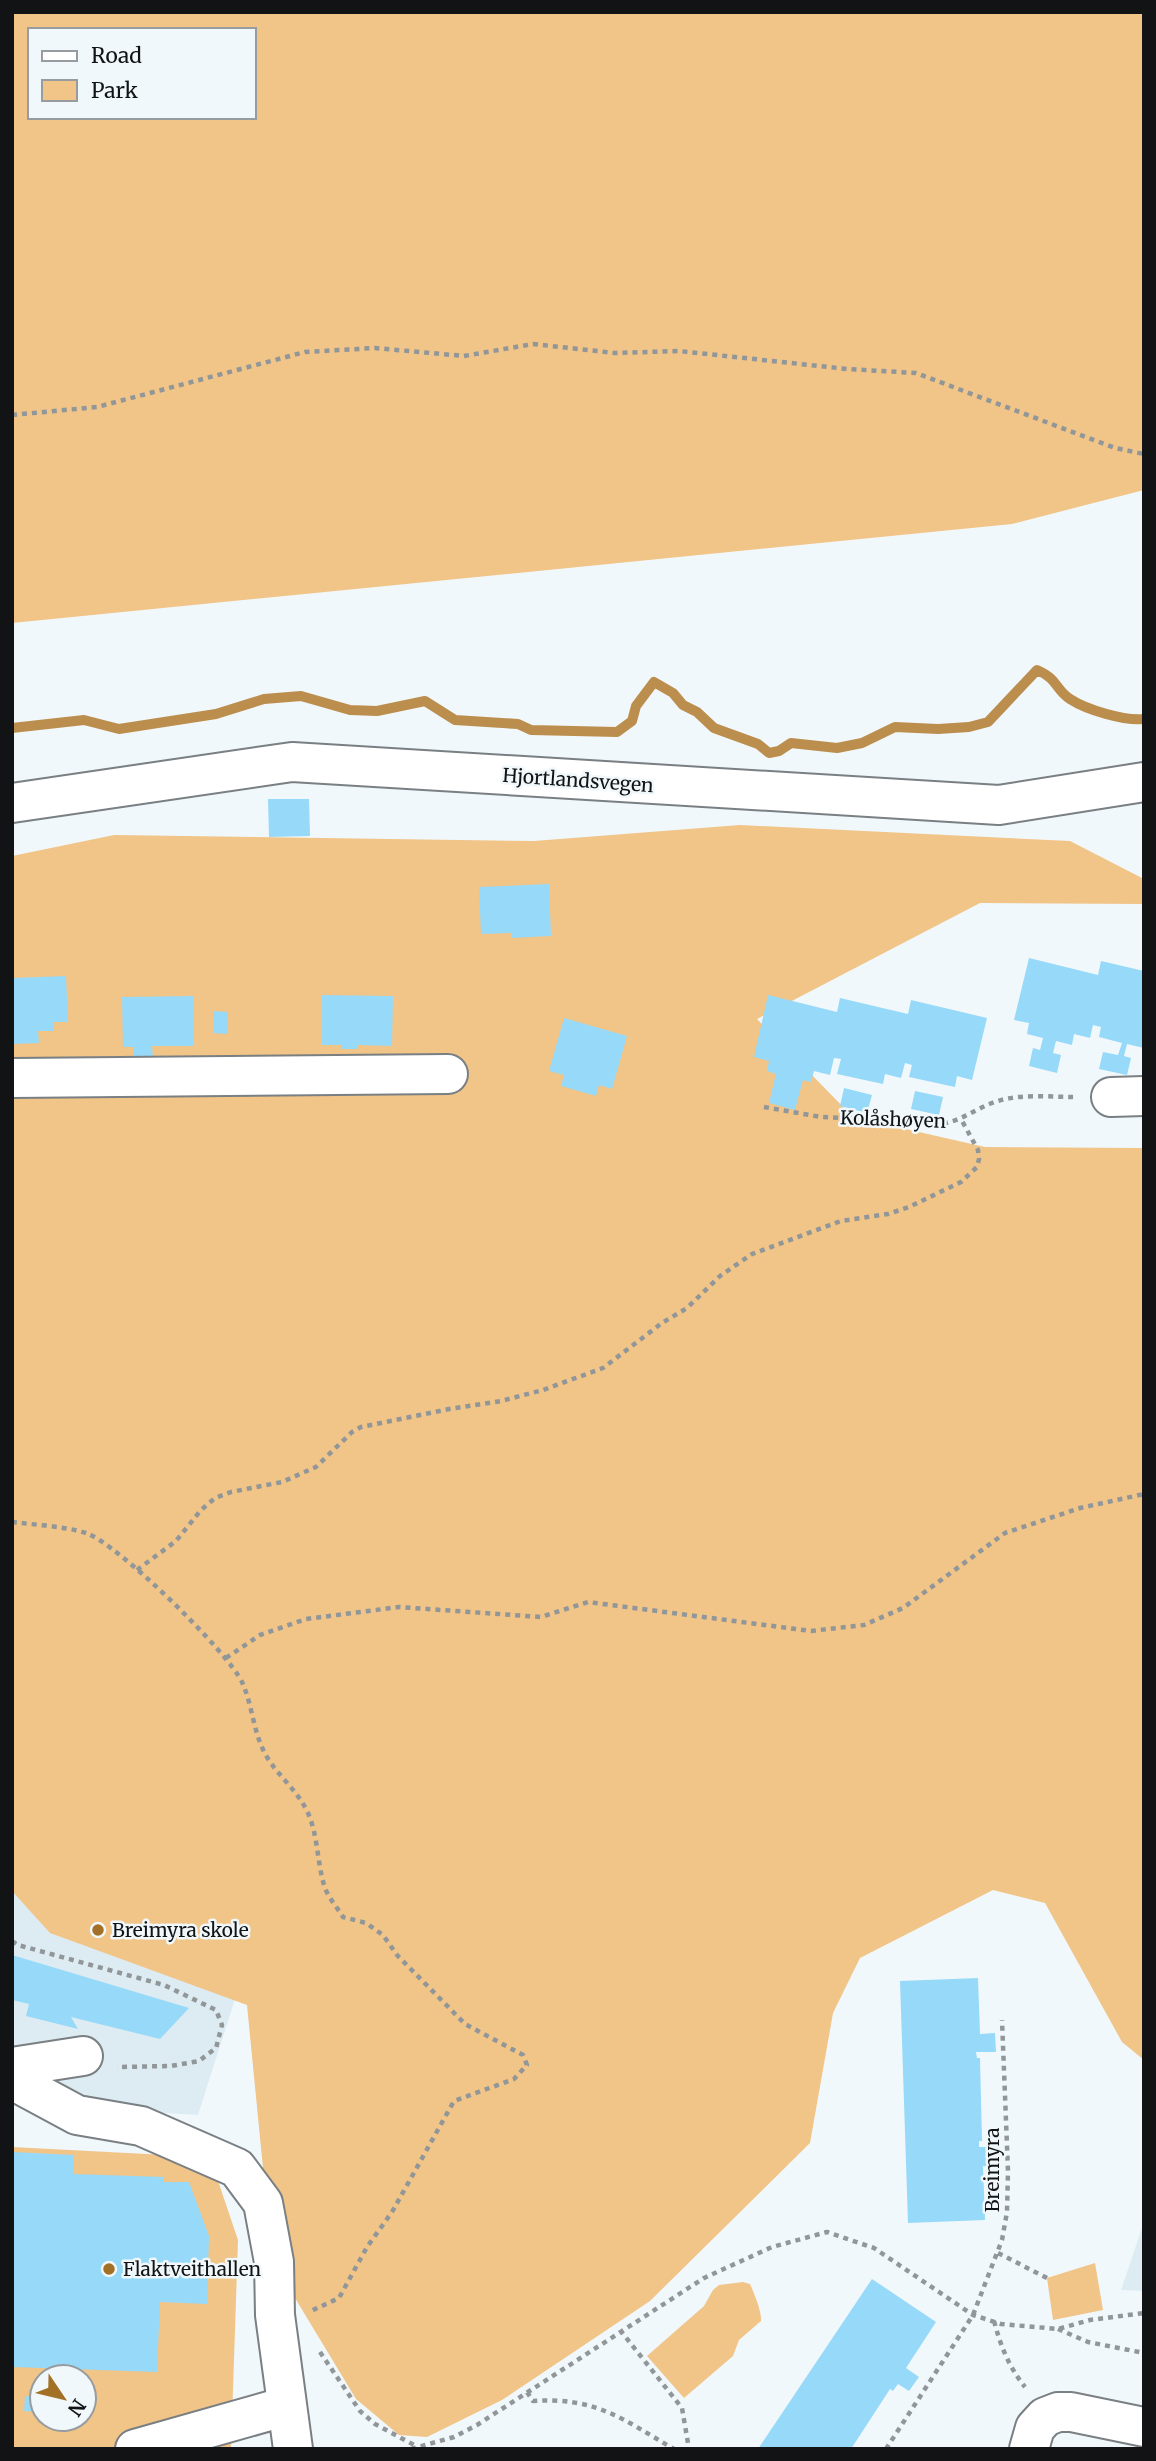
<svg xmlns="http://www.w3.org/2000/svg" width="1156" height="2461" font-family="Merriweather,serif">
  <style>
    .built { fill: #ddecf2 }
    .green { fill: #f1c488; fill-rule: evenodd }
    .lines { fill: none; stroke-linecap: round; stroke-linejoin: round }
    .stream { stroke: #bc8e4e; stroke-width: 10 }
    .building { fill: #97d9f8 }
    .minor-casing { stroke: #797f82; stroke-width: 42 }
    .path { stroke: #919699; stroke-width: 4.5; stroke-dasharray: 5 5; stroke-linecap: butt }
    .minor { stroke: #fff; stroke-width: 38 }
    .poi-dot { fill: #a27126; stroke: #f1f8fc; stroke-width: 2.5 }
    .labels { text-anchor: middle; stroke-width: 5; stroke-linejoin: round; paint-order: stroke }
    .street-label { font-size: 19px; fill: #111315; stroke: #f1f8fc }
    .poi-label { font-size: 19px; fill: #111315; stroke: #f1f8fc; text-anchor: start }
  </style>
  <rect width="100%" height="100%" fill="#f1f8fc"/>
  <path class="built" d="M12,1787L238,1990L198,2115L12,2104Z
    M1144,2222V2291L1121,2290Z"/>
  <path class="green" d="M12,12H1144V490L1012,524L12,623ZM30,30H254V117H30Z
    M740,825L1070,841L1144,879V904L980,903L757,1019L853,1117L985,1147L1144,1148V2060L1122,2042L1045,1903L993,1890L860,1958L833,2013L810,2143L650,2301L502,2400L427,2437L399,2435L356,2399L272,2260L247,2005L50,1933L12,1891V856L114,835L534,841Z
    M12,2147L185,2156L216,2175L238,2240L231,2449H12ZM42,2377H84V2419H42Z
    M1095,2263L1103,2310L1053,2320L1047,2278Z
    M743,2282L750,2284C754,2293 762,2312 761,2321L739,2340L733,2356L684,2398L647,2356L704,2306L713,2290L719,2285Z"/>
  <g class="lines">
    <path class="stream" d="M12,728L84,720L119,729L216,714L264,699L301,696L350,710L377,711L425,701L455,720L518,724L531,730L617,732L632,721L636,706L654,682L673,693L683,705L697,712L714,728L758,744L769,753L779,751L791,743L837,748L862,743L895,727L938,729L969,727L988,722L1037,670C1058,679 1055,689 1070,699C1087,710 1124,721 1144,719"/>
  </g>
  <path class="building" d="M268,799H309L310,836L269,837Z
    M549,884L551,936L512,938L511,933L481,934L479,887Z
    M1029,958L1098,975L1101,961L1144,971V1048L1127,1044L1124,1056L1131,1058L1127,1075L1099,1069L1103,1052L1118,1055L1122,1043L1099,1037L1101,1027L1093,1025L1090,1038L1074,1034L1072,1045L1056,1041L1053,1053L1061,1055L1057,1073L1029,1066L1033,1048L1040,1050L1043,1038L1027,1034L1029,1023L1014,1020Z
    M66,976L68,1022H54V1031H38L39,1043L12,1044V978Z
    M322,995L393,996L392,1046L358,1045V1049H341L342,1045H322Z
    M768,995L837,1012L840,998L908,1014L911,1000L987,1018L972,1080L957,1076L955,1087L909,1077L912,1065L905,1063L901,1078L885,1074L883,1084L837,1074L841,1059L834,1058L830,1075L814,1071L811,1082L803,1080L795,1110L769,1103L776,1074L767,1071L769,1061L754,1057Z
    M194,996V1046H152L153,1058H133V1047H123L122,997Z
    M213,1011L228,1012V1034L213,1033Z
    M564,1018L627,1036L612,1089L599,1085L596,1096L561,1086L564,1075L549,1071Z
    M844,1088L872,1095L867,1113L840,1106Z
    M915,1091L943,1097L939,1115L911,1109Z
    M12,1955L189,2008L160,2039L71,2017L78,2029L26,2016L29,2004L12,2000Z
    M978,1978L980,2034L995,2033L996,2052H976L977,2058H980L982,2141H979V2147H999L1000,2166H983L985,2220L908,2223L900,1981Z
    M12,2152L74,2155V2174L164,2177V2182H189L209,2236L207,2304L160,2302L157,2372L12,2367Z
    M872,2279L936,2322L906,2368L919,2377L909,2391L898,2384L893,2391L890,2389L851,2449H758Z
    M25,2396L41,2397L40,2412L24,2411Z"/>
  <g class="lines">
    <g class="minor-casing">
      <path id="minor" d="M12,803L292,762L999,805L1144,782
        M12,1078L448,1074
        M1111,1097L1144,1096
        M12,2067L83,2056
        M12,2080L77,2115L141,2126L237,2168L263,2203L274,2262L275,2315L293,2449
        M135,2449L287,2406
        M1029,2449L1035,2428L1045,2417L1058,2412H1071L1144,2427"/>
    </g>
    <path class="path" d="M12,415L97,407L305,352L375,348L464,356L533,344L615,353L679,351L847,369L916,373L1115,448L1144,454
      M764,1107L821,1117L946,1123C963,1119 976,1109 992,1103C1018,1093 1048,1097 1075,1097
      M12,1522C36,1525 63,1526 86,1533C118,1544 227,1651 242,1682C253,1706 253,1734 267,1757C279,1777 298,1791 308,1813C318,1836 317,1861 324,1885C327,1896 337,1907 343,1917L366,1923L383,1935L397,1955L465,2024L523,2055L527,2065L514,2079L454,2101L392,2212L367,2247L339,2298L311,2311
      M137,1570L176,1541L201,1510L215,1498L231,1492L282,1482L316,1467L352,1432L361,1427L449,1409L501,1401L543,1390L603,1368L662,1323L687,1308L720,1276L752,1254L841,1221L888,1214L909,1207L961,1182L977,1167L979,1159L978,1150L961,1119
      M226,1658L260,1635L306,1619L399,1607L541,1617L588,1602L811,1631L864,1625L903,1608L1005,1533L1080,1508L1144,1494
      M12,1941L18,1945L164,1985L216,2010L222,2025L216,2048L199,2061L171,2066L117,2067
      M998,2253L1047,2278
      M994,2321C1001,2347 1009,2367 1025,2387
      M1058,2329L1088,2342L1144,2353
      M620,2330L682,2408L689,2449
      M320,2352L360,2411L375,2424L416,2446
      M527,2392L533,2401C597,2397 622,2419 674,2449
      M411,2449L454,2437L477,2425L704,2278L772,2247L827,2232L874,2248L973,2315L1001,2324L1058,2329L1090,2320L1144,2313
      M886,2449L973,2315L1002,2240L1007,2212L1008,2171L1002,2020"/>
    <use href="#minor" class="minor"/>
  </g>
  <g class="poi-dot">
    <circle cx="98" cy="1930" r="7"/>
    <circle cx="109" cy="2269" r="7"/>
  </g>
  <g class="labels">
    <g class="street-label">
      <text transform="translate(578 780) rotate(4)" y="7">Hjortlandsvegen</text>
      <text transform="translate(893 1119) rotate(2)" y="7">Kolåshøyen</text>
      <text transform="translate(992 2170) rotate(-90)" y="7">Breimyra</text>
    </g>
    <g class="poi-label">
      <text x="112" y="1937">Breimyra skole</text>
      <text x="123" y="2276">Flaktveithallen</text>
    </g>
  </g>
  <rect width="1156" height="2461" fill="none" stroke="#111315" stroke-width="28"/>
  <rect x="28" y="28" width="228" height="91" fill="#f1f8fc" stroke="#979ca0" stroke-width="2"/>
  <rect x="42" y="51" width="35" height="10" fill="#ffffff" stroke="#979ca0" stroke-width="2"/>
  <text x="91" y="63" font-size="21" fill="#111315">Road</text>
  <rect x="42" y="80" width="35" height="21" fill="#f1c488" stroke="#979ca0" stroke-width="2"/>
  <text x="91" y="98" font-size="21" fill="#111315">Park</text>
  <g transform="translate(63 2398) rotate(125)"><circle r="33" fill="#f1f8fc" stroke="#979ca0" stroke-width="2"/>
  <path d="M0-5L12 26L0 18L-12 26Z" fill="#a27126"/>
  <text y="-10" font-size="19" font-weight="bold" text-anchor="middle" fill="#111315">N</text>
  </g>
</svg>
